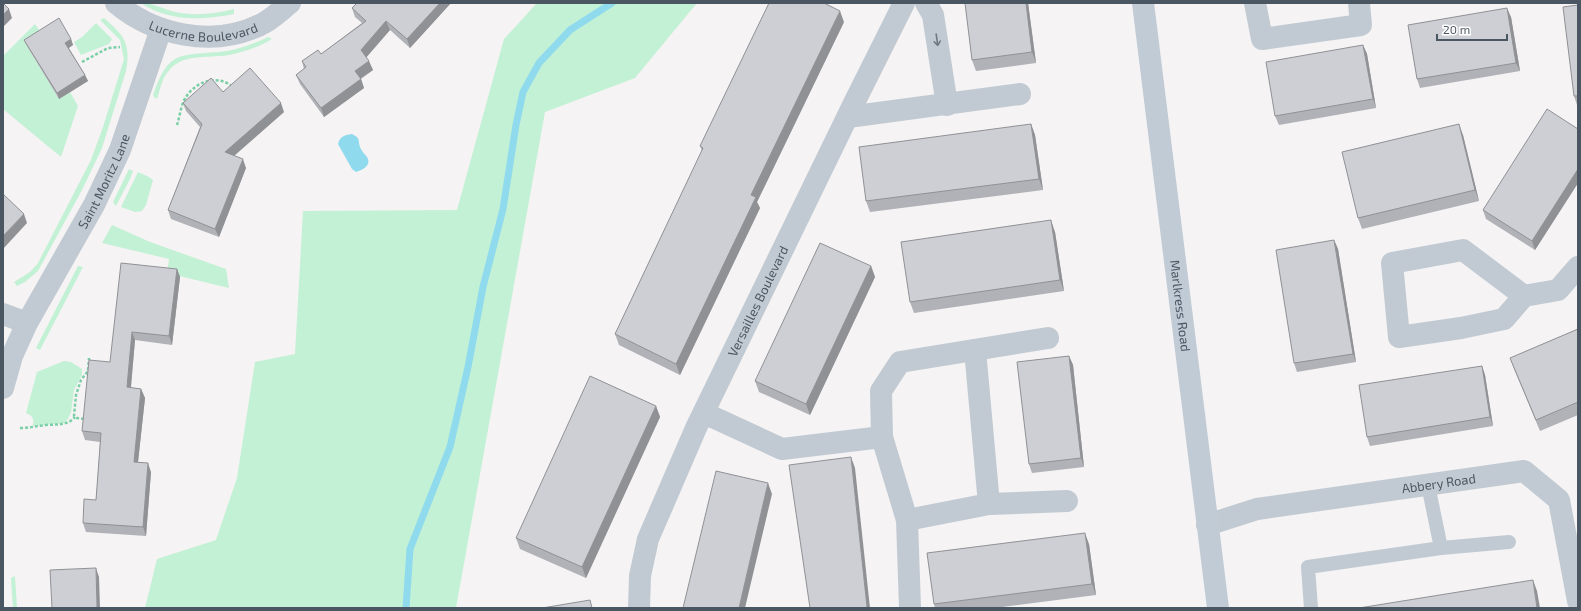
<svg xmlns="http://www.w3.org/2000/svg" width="1581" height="611" font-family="'Exo 2',sans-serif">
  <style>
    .green { fill: #c3f1d5 }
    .water { fill: #90daee }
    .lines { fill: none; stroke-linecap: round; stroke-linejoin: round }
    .stream { stroke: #90daee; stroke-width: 7 }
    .path { stroke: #7ad0a6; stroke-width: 2.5; stroke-dasharray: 3 2; stroke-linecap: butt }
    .lane { stroke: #c1cad2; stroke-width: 14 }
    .street { stroke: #c1cad2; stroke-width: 22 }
    .secondary { stroke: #c1cbd6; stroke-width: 22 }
    .wall { fill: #b0b2b7 }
    .shaded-wall { fill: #909195 }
    .building { fill: #cdcfd5; stroke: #909195 }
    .oneway { stroke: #6e7983 }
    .labels { text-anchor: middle; stroke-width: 3; stroke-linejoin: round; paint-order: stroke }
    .street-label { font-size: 13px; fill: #4a5661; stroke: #fff }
  </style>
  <rect width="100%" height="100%" fill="#f5f3f3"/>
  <path class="green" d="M141,3C153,3 163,9 175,12C195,16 214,14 234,9V14C202,20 169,22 141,3Z
    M537,3H697L635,78L545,112L456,608H145L157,559L216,540L237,478L255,362L295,354L303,211L457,210L504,39Z
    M104,18C124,36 131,42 126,71L102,148L82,190L38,271L25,282L17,286L14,282L30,272L38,263L91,160L103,127L124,59L120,40L100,20Z
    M96,23L112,39L109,44L81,55L74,42L82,37Z
    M35,24L43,36L27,46L59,99L70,92L78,106L61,157L3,109V56Z
    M268,37L272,39C259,47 244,52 229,55C206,59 182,52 167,73C161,81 160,91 157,99L153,96C169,46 183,57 227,51C241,49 255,43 268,37Z
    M129,169L133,171L130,179L116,206L113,202Z
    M138,172L149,177L153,180L146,205L142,211L135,212L121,207Z
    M112,225L150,242L226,269L229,288L167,273L169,259L102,243Z
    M78,266L83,267L40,350L36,348Z
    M64,361L71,362L82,369V375L74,390L71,412L68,419L64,423L33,426C34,419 33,416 26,413L37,372Z
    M15,576L17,608H13L11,578Z"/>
  <path class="water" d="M352,134C362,139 357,141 361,149C362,152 365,154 367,157C372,165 363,170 356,172L352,169L338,144C340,136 345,135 352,134Z"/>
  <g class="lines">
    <path class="stream" d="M406,608L410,549L450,447L468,367L483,287L503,209L516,125L523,92L539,63L570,30L612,3"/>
    <path class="path" d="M82,62L108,48L120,47
      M177,125C180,116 181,104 186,97C196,81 218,74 233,87
      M84,419L77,418L74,416L76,395L81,380L88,371L89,358
      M20,428C29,428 37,426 46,425C57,424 67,426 75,417"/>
    <path class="lane" d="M1441,548L1509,542
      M1311,608L1308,567L1441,548L1428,485"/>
    <g class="street">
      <path id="s1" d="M116,3C154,35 213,48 260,25C271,20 280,11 290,3"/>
      <path d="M926,3L933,15L947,105"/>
      <path d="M1255,3L1262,39L1361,25L1359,3"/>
      <path d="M848,117L1020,94"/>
      <path d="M1524,296L1463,250L1392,263L1399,337L1461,328L1504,319L1524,296L1558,290L1578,267"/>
      <path d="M3,314L27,323"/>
      <path d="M975,350L989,504L1067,501"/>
      <path id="s2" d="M3,388L12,356L27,323L94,205L120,150L161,29"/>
      <path d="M704,413L782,449L882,437L881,391L900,362L1048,338"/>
      <path d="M882,437L907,520"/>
      <path id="s3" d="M1207,525L1257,509L1524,471L1559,500L1578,601"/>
      <path id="s4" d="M639,608L640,576L648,539L696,428L855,101L904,3"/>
      <path d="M910,608L907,520L989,504"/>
    </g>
    <path class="secondary" id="s5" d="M1143,3L1218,608"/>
  </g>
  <path class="wall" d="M451,3L410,48L390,30L366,57L373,70L361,79L364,88L324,117L300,84L296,75L304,69L302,61L321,54L362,23L355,17L352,8Z
    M1028,3L1036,63L976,71L972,60Z
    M1578,5V105H1577L1574,96Z
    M1511,17L1520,71L1420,88L1417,79Z
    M844,22L757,202L760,208L680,375L619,345L615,334L702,151L700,146Z
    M71,39L73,45L69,48L85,75L88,81L59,99L27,46L24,40Z
    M1363,45L1367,54L1376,108L1279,125L1275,116Z
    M223,92L284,112L234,156L246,168L219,237L171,219L168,210L200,127L186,111L183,103Z
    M1031,124L1035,135L1043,190L870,212L866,201Z
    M1578,129V183L1535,250L1486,219L1483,210Z
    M1463,135L1479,201L1362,229L1358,218Z
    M1055,232L1064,291L914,313L910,302Z
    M1334,240L1338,249L1356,362L1297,372L1294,363Z
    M871,266L875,277L810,415L759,392L755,381Z
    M177,269L180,277L172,345L135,340L131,388L141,389L145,398L138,462L151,472L146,536L86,532L83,523L96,500L100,442L85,440L82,431L110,362Z
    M1578,329V415L1540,431L1514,369L1510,358Z
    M1069,356L1073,365L1084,467L1032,473L1029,464Z
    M1482,366L1485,375L1493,426L1370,446L1367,437Z
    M656,406L660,417L586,578L520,549L516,538Z
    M1089,544L1096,595L994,608H935L934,604Z"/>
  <path class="shaded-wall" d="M440,3H451L410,48L407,39Z
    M1026,3H1028L1036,63L1032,52Z
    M1507,8L1511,17L1520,71L1516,63Z
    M9,9L12,18L3,27V15Z
    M840,11L844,22L757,202L760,208L680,375L676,364L751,195Z
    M386,21L390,30L365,59L361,50Z
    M71,39L73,45L67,49L65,43Z
    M1363,45L1367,54L1376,108L1373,99Z
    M369,61L373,70L358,80L355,71Z
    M85,75L88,81L59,99L57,93Z
    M361,79L364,88L324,117L321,108Z
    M281,103L284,112L228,161L225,152Z
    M1031,124L1035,135L1043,190L1039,179Z
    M1459,124L1463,135L1479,201L1475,190Z
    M243,159L246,168L219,237L215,229Z
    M1578,169V183L1535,250L1532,241Z
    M24,214L27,223L3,249V236Z
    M1051,220L1055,232L1064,291L1060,280Z
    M1334,240L1338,249L1356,362L1353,354Z
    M871,266L875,277L810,415L806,404Z
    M177,269L180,277L172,345L169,336Z
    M132,332L135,340L130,396L127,387Z
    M1069,356L1073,365L1084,467L1081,458Z
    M1482,366L1485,375L1493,426L1490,417Z
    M141,389L145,398L137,471L134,462Z
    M656,406L660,417L586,578L582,567Z
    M851,457L855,468L870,608H867Z
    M148,463L151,472L146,536L143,527Z
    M768,483L772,494L745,608H739Z
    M1085,533L1089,544L1096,595L1092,584Z
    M96,568L99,577L100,608H97Z
    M1533,580L1537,591L1540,608H1537Z"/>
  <path class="building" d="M3,3L9,9L3,15Z
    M357,3H440L407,39L386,21L361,50L369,61L355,71L361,79L321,108L296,75L306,67L302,61L318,50L321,54L366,21L352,8Z
    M769,3H824L840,11L751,195L756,197L676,364L615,334L703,148L700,146Z
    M965,3H1026L1032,52L972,60Z
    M1578,5V96H1574L1563,7Z
    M1507,8L1516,63L1417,79L1408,25Z
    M59,18L71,39L65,43L85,75L57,93L24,40Z
    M1363,45L1373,99L1275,116L1266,62Z
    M250,68L281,103L225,152L243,159L215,229L168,210L202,124L183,103L211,78L223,92Z
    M1547,109L1578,129V169L1532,241L1483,210Z
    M1031,124L1039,179L866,201L859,147Z
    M1459,124L1475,190L1358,218L1342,152Z
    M3,194L24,214L3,236Z
    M1051,220L1060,280L910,302L901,242Z
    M1334,240L1353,354L1294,363L1276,250Z
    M820,243L871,266L806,404L755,381Z
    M121,263L177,269L169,336L132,332L127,387L141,389L134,462L148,463L143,527L83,523L84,499L96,500L101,433L82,431L89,360L110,362Z
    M1578,329V402L1536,420L1510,358Z
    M1069,356L1081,458L1029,464L1017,362Z
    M1482,366L1490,417L1367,437L1359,385Z
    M590,376L656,406L582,567L516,538Z
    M851,457L867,607L865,608H810L789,465Z
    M716,471L768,483L739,608H683Z
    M1085,533L1092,584L934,604L927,553Z
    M96,568L97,608H52L50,570Z
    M1533,580L1537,608H1359Z
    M590,600L592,608H542Z"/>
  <defs><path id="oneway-shaft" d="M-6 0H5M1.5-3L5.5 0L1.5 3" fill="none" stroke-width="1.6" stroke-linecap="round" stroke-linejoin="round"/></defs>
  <use class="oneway" href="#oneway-shaft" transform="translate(937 40) rotate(82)"/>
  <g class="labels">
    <g class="street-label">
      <text dy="5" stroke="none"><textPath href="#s1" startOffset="95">Lucerne Boulevard</textPath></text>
      <text dy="5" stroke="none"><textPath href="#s2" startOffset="231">Saint Moritz Lane</textPath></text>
      <text dy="5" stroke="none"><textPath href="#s4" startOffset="332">Versailles Boulevard</textPath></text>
      <text dy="5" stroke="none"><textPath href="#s5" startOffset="305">Marlkress Road</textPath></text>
      <text dy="5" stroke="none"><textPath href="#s3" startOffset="236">Abbery Road</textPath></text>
    </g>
  </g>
  <rect width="1581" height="611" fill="none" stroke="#4a5661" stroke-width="8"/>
  <path d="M1437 34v6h70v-6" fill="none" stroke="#4a5661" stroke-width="2"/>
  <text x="1443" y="34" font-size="12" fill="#4a5661" stroke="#ffffff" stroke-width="3" paint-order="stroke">20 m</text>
</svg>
